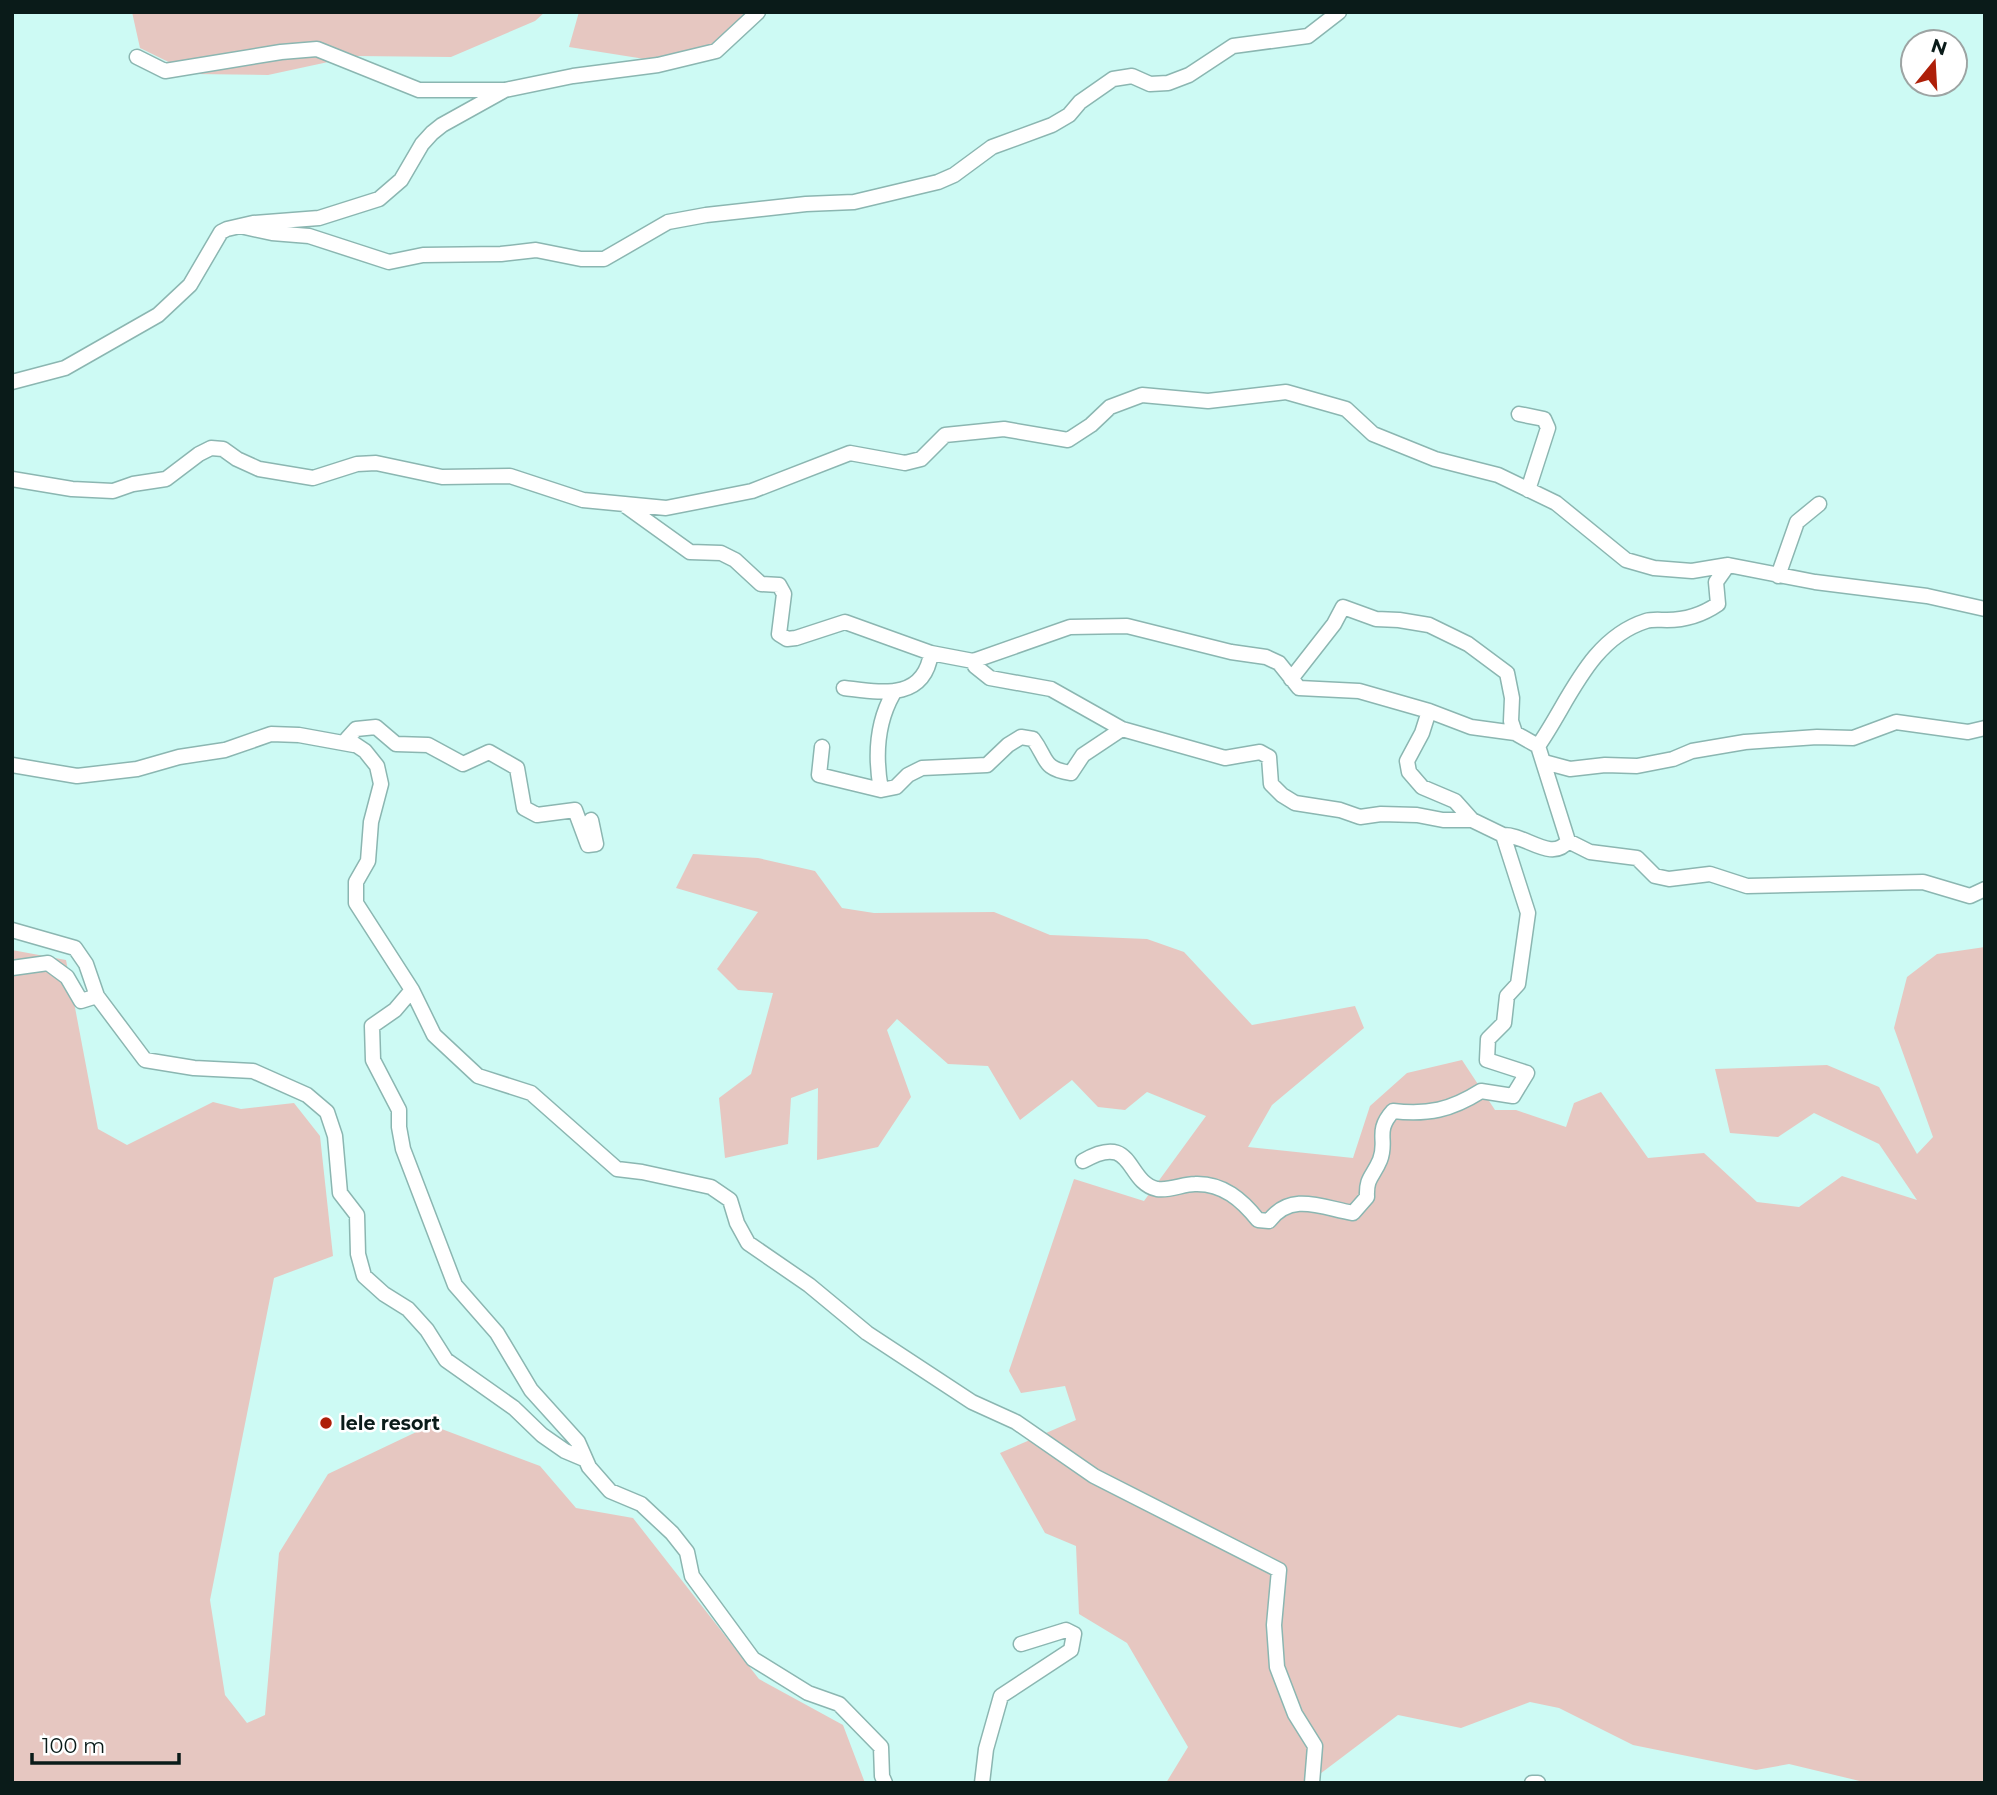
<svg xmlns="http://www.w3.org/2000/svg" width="1997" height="1795" font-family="Montserrat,sans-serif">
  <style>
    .green { fill: #e6c7c1 }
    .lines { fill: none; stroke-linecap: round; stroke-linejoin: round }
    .minor-casing { stroke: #8bb6b1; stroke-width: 17 }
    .minor { stroke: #fff; stroke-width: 14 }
    .poi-dot { fill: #ae1f09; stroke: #fff; stroke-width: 2.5 }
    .labels { text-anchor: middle; stroke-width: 5; stroke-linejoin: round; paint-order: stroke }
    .poi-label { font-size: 19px; font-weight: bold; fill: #0a1b19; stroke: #fff; text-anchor: start }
  </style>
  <rect width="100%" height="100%" fill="#cdfaf4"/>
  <path class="green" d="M132,12H545L535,21L451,57L356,56L268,75L193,74L140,48Z
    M579,12H764L724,40L670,63L569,47Z
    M693,854L758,858L815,871L842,908L874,913L994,912L1050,935L1147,939L1184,952L1252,1025L1355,1006L1364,1028L1272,1105L1248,1147L1353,1158L1370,1106L1407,1073L1462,1060L1495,1110H1516L1566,1127L1574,1103L1601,1092L1648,1158L1704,1153L1757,1202L1799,1207L1842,1176L1917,1200L1879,1144L1814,1113L1778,1137L1730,1133L1715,1069L1827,1065L1879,1087L1917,1154L1933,1137L1894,1028L1907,977L1937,954L1985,947V1783H1868L1789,1764L1756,1770L1633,1745L1559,1708L1530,1702L1461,1728L1398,1715L1308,1783H1166L1188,1747L1127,1643L1079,1614L1076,1546L1045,1533L1000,1453L1076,1420L1065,1386L1021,1393L1009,1371L1074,1179L1144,1201L1206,1116L1147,1092L1125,1110L1098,1107L1072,1080L1020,1120L988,1066L948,1064L897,1019L887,1030L911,1097L878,1147L817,1160L818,1088L791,1098L788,1144L725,1158L719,1098L751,1074L773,993L738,990L717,969L758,912L676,888Z
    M12,950L66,960L98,1129L127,1145L213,1102L241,1109L294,1103L320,1136L333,1256L274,1278L210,1600L225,1695L247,1723L265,1715L279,1553L328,1474L431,1425L540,1466L576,1508L633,1518L759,1679L843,1725L865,1783H12Z"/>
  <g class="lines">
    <g class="minor-casing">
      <path id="minor" d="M137,57L165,71L281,52L317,49L419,90H504
        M240,226L272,233L309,236L389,262L423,255L501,254L536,250L581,259H604L668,222L706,215L806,204L854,202L938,182L954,175L992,147L1052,125L1069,115L1080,102L1113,79L1132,76L1150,84L1168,83L1189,75L1233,46L1308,36L1339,12
        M12,382L65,368L158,315L190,285L221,232L227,229L253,223L319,218L379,199L401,180L422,144L432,133L442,125L505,90L573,76L658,65L716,51L758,12
        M1519,414L1544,419L1548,428L1528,490
        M12,479L72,489L113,491L133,484L166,479L199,454L211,448L223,449L237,459L259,469L313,478L357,464L376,463L442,477L510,476L583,500L666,508L752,491L850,453L905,463L921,459L945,435L1004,429L1068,440L1091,425L1110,407L1142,395L1208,401L1286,392L1346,409L1373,434L1435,459L1498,475L1556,503L1626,560L1654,568L1692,571L1728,565L1815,582L1927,596L1985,609
        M626,506L690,552L721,553L735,560L761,584L779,585L784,594L779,634L787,639L796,638L845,622L931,653L973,661L1070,627L1127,626L1231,652L1266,657L1279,663L1299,688L1359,691L1429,711L1471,727L1515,733L1538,746L1568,841L1590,852L1637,858L1655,876L1669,879L1710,874L1747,886L1923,882L1970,896L1985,889
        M1778,576L1797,522L1819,504
        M973,661L975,666L990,678L1051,689L1122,729L1225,758L1260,752L1269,757L1271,784L1282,795L1295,803L1340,810L1360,817L1381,814L1417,815L1443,820H1472
        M1291,679L1334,624L1343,607L1376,619L1399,620L1429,625L1468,644L1507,673L1512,698L1511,721L1515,733
        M844,688C879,692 924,702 931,653
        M1538,746C1569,702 1589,639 1646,621C1652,619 1660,620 1667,620C1687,620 1702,615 1718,604L1716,582L1728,565
        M822,747L819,775L881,790C875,757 876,724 893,694
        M1544,762L1570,769L1605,765L1637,766L1673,759L1692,751L1745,742L1817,737L1853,738L1896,722L1968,732L1985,728
        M12,765L77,776L137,769L179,757L225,750L271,734L299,735L354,745
        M881,790L896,787L908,775L922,768L987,765L1008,745L1021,737L1033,739C1048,759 1042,769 1071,773L1083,755L1122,729
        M591,820L596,844L588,845L575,810L537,815L524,808L517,768L489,752L463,764L428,745L396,744L376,727L356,729L347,739L365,751L377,766L381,784L371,822L368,861L356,882V903L412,990L434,1035L478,1076L531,1093L617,1169L642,1172L711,1187L730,1200L737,1223L748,1243L809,1285L867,1333L972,1402L1016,1422L1094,1476L1279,1570L1274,1625L1277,1667L1295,1714L1315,1746L1312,1783
        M1503,835C1525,834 1552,863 1568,841
        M12,930L75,948L86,964L97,996L145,1060L194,1068L253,1071L307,1095L327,1112L335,1136L340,1193L357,1215L358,1254L364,1276L384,1294L408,1309L427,1330L446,1360L514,1408L542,1435L565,1451L584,1459
        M12,968L48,963L67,977L81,1001L97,996
        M412,990L395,1010L372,1026L373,1060L399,1110V1127L403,1149L455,1285L497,1333L531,1390L578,1442L589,1467L610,1491L641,1504L672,1533L687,1552L692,1576L753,1659L808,1693L839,1704L881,1747L882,1776L885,1783
        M1083,1161C1135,1131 1125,1182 1157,1189C1170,1191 1183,1184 1195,1184C1223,1183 1242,1200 1258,1220L1269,1221C1291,1191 1323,1208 1353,1213L1367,1197C1366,1177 1373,1177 1380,1160C1388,1140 1374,1132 1393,1111C1428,1115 1451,1110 1481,1091L1513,1096L1527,1073L1487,1060L1488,1039L1504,1023L1507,996L1518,984L1528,913L1503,835L1472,820L1455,801L1422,787L1409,772L1407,761L1422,733L1429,711
        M982,1783L986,1749L1001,1696L1071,1650L1074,1634L1066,1630L1021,1644
        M1532,1783H1538"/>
    </g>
    <use href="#minor" class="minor"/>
  </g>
  <circle class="poi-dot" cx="326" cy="1423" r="7"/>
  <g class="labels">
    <g class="poi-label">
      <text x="340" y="1430">lele resort</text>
    </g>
  </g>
  <rect width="1997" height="1795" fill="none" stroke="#0a1b19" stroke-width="28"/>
  <g transform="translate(1934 63) rotate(18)"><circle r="33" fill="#ffffff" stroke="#9da4a3" stroke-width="2"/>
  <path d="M0-5L12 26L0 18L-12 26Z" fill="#ae1f09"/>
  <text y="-10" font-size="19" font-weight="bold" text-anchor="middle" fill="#0a1b19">N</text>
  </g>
  <path d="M32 1753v10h147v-10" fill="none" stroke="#0a1b19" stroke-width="3.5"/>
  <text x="42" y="1753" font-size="21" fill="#0a1b19" stroke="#ffffff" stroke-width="5" paint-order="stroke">100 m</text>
</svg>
